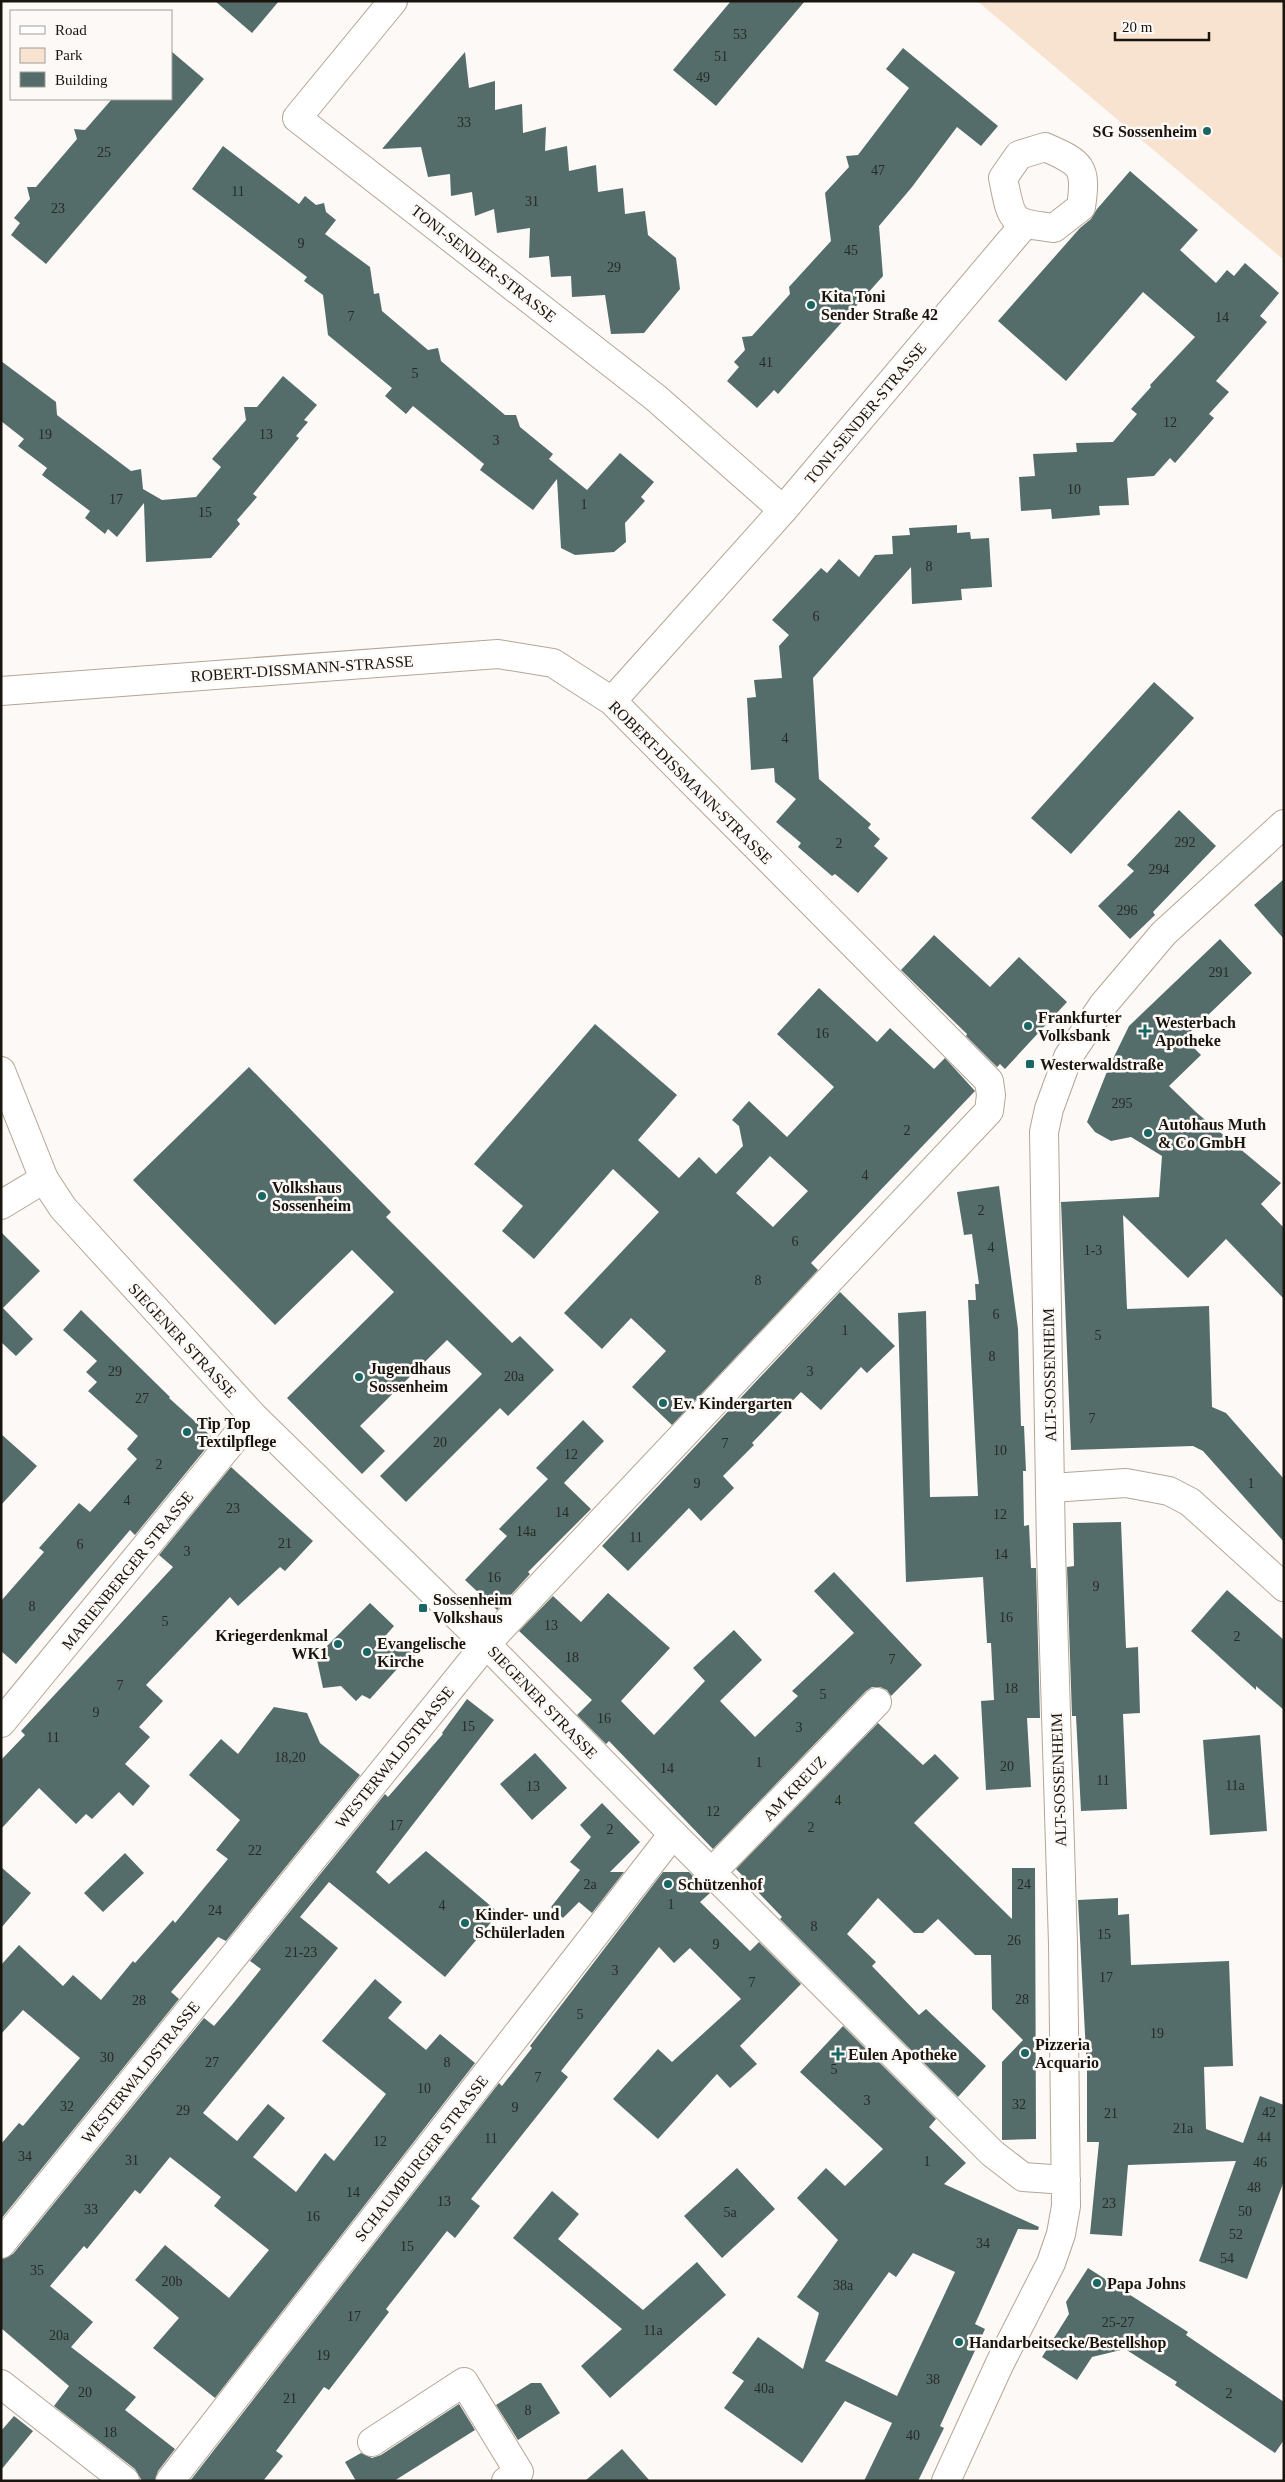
<svg xmlns="http://www.w3.org/2000/svg" width="1285" height="2482" font-family="'Times New Roman',serif">
  <style>
    .green { fill: #f8e3d0 }
    .building { fill: #546d6b; fill-rule: evenodd }
    .lines { fill: none; stroke-linecap: round; stroke-linejoin: round }
    .minor-casing { stroke: #b6a595; stroke-width: 30 }
    .major-casing { stroke: #b6a595; stroke-width: 30 }
    .minor { stroke: #fff; stroke-width: 28 }
    .major { stroke: #fff; stroke-width: 28 }
    .poi-dot { fill: #196662; stroke: #fdf9f6; stroke-width: 2 }
    .labels { text-anchor: middle; stroke-width: 5; stroke-linejoin: round; paint-order: stroke }
    .number-label { font-size: 14px; fill: #282a25 }
    .poi-label { font-size: 16px; font-weight: bold; fill: #1a140e; stroke: #fdf9f6; text-anchor: start }
    .street-label { font-size: 16px; fill: #1a140e; stroke: #fdf9f6 }
  </style>
  <rect width="100%" height="100%" fill="#fdf9f6"/>
  <path class="green" d="M977,1H1284V260Z"/>
  <path class="building" d="M215,1H279L252,33Z
    M731,1H805L716,106L673,70Z
    M903,48L998,126L981,146L957,127L912,187L879,226L883,276L778,394L774,390L757,408L727,381L739,367L734,362L745,350L742,337L752,336L790,294L789,287L831,241L825,193L849,167L846,156L858,155L909,88L886,69Z
    M171,51L204,79L46,264L11,235L20,223L14,218L30,199L27,187H36L77,139L74,129L85,130L112,99H171Z
    M465,52L469,88L495,81V110L522,104L523,133L546,127L545,151L567,146L569,171L596,165L598,192L623,188L625,214L645,211L648,235L676,258L680,289L644,333L611,334L605,295L572,297L571,276L551,277L549,256L529,258L530,228L497,233L494,209L475,216L472,192L451,196L450,174L428,177L421,147L382,149Z
    M223,146L299,204L305,196L316,205L324,203L326,212L336,220L325,234L370,267L374,294L379,293L382,311L428,350L438,348L441,361L505,415H516L520,427L553,454L549,459L587,490L620,453L654,482L641,497L645,501L625,523L626,542L614,552L575,555L561,548L557,479L533,510L480,470L484,464L413,406L406,414L385,396L392,388L328,335L323,295L304,281L307,277L192,189Z
    M1130,171L1198,230L1180,250L1216,283L1227,270L1234,276L1245,263L1279,293L1260,316L1267,322L1216,381L1229,392L1209,414L1214,418L1175,463L1170,458L1154,476L1127,478L1129,505L1099,506L1100,515L1052,519L1051,509L1021,511L1019,477L1035,476L1033,454L1077,452L1076,443L1113,442L1137,414L1131,409L1151,387L1150,385L1195,337L1143,292L1066,381L998,321L1080,228L1091,219L1097,209Z
    M1,361L56,402L57,415L131,471L141,469L143,489L162,500L196,497L221,467L212,459L246,420L244,407H257L283,376L317,405L304,420L308,422L296,436L299,438L253,494L257,497L237,520L240,524L211,558L146,562L144,503L117,537L108,529L105,534L85,518L90,511L42,475L47,468L18,446L24,439L1,421Z
    M957,525V533L970,532L971,539L989,538L992,587L961,589L962,600L912,604L911,567L813,678L819,779L871,824L868,828L880,839L874,846L888,858L858,893L835,874L832,876L798,847L801,843L776,822L796,799L775,782L774,768L751,770L747,698L756,697L754,680L782,678L779,646L789,635L772,620L821,568L827,573L839,559L859,577L875,555L893,554L892,536L910,535L909,528Z
    M1154,682L1194,718L1071,854L1031,818Z
    M1179,810L1216,846L1153,912L1155,915L1130,939L1098,906L1134,871L1127,865Z
    M1284,879V939L1254,905Z
    M934,935L990,987L1019,957L1067,1002L1005,1069L1000,1064L997,1067L966,1036L967,1034L901,970Z
    M1220,939L1252,973L1184,1038L1201,1055L1169,1086L1197,1113L1281,1183L1261,1204L1284,1228V1299L1226,1239L1188,1278L1123,1215L1127,1309L1209,1306L1212,1407L1226,1413L1284,1479V1542L1203,1451L1193,1446L1071,1450L1061,1202L1159,1197L1162,1156L1131,1137L1111,1141L1095,1132L1087,1122L1108,1069L1129,1026Z
    M819,988L877,1042L890,1028L934,1069L945,1058L975,1091L811,1263L818,1270L672,1425L632,1387L666,1351L631,1318L602,1349L564,1313L659,1212L613,1169L534,1259L502,1231L523,1206L474,1164L595,1024L677,1095L638,1140L679,1178L699,1157L716,1174L743,1146L739,1126L732,1120L749,1101L787,1137L834,1087L777,1034ZM770,1156L808,1191L773,1227L736,1193Z
    M249,1067L391,1212L386,1217L512,1343L520,1336L554,1370L508,1416L500,1408L406,1502L380,1476L482,1374L447,1340L360,1426L385,1451L362,1474L287,1398L394,1292L352,1250L275,1325L133,1180Z
    M999,1186L1018,1329L1021,1426H1024L1026,1471H1023L1024,1526L1029,1525L1031,1568H1036L1040,1718H1027L1031,1787L986,1790L981,1701L994,1700L991,1643H987L983,1577L906,1582L898,1313L926,1311L930,1497L978,1496L968,1300H976L975,1284H979L972,1234L964,1235L957,1192Z
    M1,1232L40,1271L3,1308L33,1339L16,1356L1,1342Z
    M840,1292L895,1346L867,1373L861,1367L821,1410L801,1392L752,1443L754,1445L723,1476L734,1488L701,1521L689,1508L628,1571L602,1546Z
    M81,1310L170,1397L169,1398L211,1436L204,1444L207,1447L135,1535L130,1530L16,1664L1,1651V1601L44,1552L39,1548L79,1503L90,1512L137,1459L127,1449L138,1436L88,1391L97,1382L86,1372L97,1361L63,1330Z
    M583,1420L604,1441L564,1483L591,1509L528,1572L530,1574L497,1610L465,1580L507,1536L499,1529L548,1479L536,1468Z
    M1,1434L37,1466L1,1505Z
    M231,1467L313,1541L285,1571L280,1567L238,1606L230,1597L146,1685L163,1701L139,1727L150,1737L125,1764L150,1786L133,1806L119,1792L92,1819L86,1814L76,1824L39,1788L1,1829V1760L25,1735L21,1731L173,1567L159,1555Z
    M1121,1522L1126,1648L1138,1647L1140,1713L1123,1714L1127,1809L1081,1811L1076,1716H1072L1067,1567L1074,1566L1073,1523Z
    M834,1572L922,1665L891,1696L887,1690L880,1687H872L866,1691L713,1849L609,1741L606,1744L577,1715L592,1700L519,1631L553,1596L581,1622L608,1593L670,1648L621,1701L654,1735L705,1681L693,1668L734,1630L762,1660L720,1701L755,1737L798,1696L792,1691L854,1633L814,1591Z
    M1227,1590L1284,1640V1710L1256,1686V1690L1191,1631Z
    M370,1603L394,1626L373,1650L428,1645L397,1669L370,1699L362,1695L356,1701L341,1686L323,1688L317,1660L322,1654V1651Z
    M467,1699L494,1720L376,1872L389,1884L426,1851L499,1913L445,1977L329,1882L300,1917L338,1948L203,2113L237,2141L268,2104L285,2118L253,2157L296,2192L325,2153L334,2161L386,2094L322,2041L375,1979L402,2002L388,2018L426,2050L440,2034L475,2063L215,2398L153,2348L179,2318L135,2280L165,2245L229,2298L269,2250L214,2206L221,2197L170,2157L140,2194L135,2190L87,2249L84,2246L50,2286L93,2322L71,2347L136,2397L125,2410L175,2449L158,2471L155,2481H142L135,2469L54,2406L69,2386L1,2328V2259L13,2254L204,2018L214,2026L231,2006L261,1969L250,1961L385,1794L388,1797L443,1734L442,1733Z
    M274,1707L307,1713L320,1743L360,1775L226,1941L218,1937L171,1992L179,1999L1,2219V2144L19,2123L23,2126L80,2058L23,2010L1,2034V1965L19,1945L63,1986L73,1975L101,2000L133,1961L135,1963L173,1920L175,1923L228,1859L216,1850L240,1820L189,1775L221,1739L238,1754Z
    M878,1723L923,1765L935,1754L959,1778L914,1823L1012,1919V1868H1035L1036,2139L1002,2140V2062L1023,2040L992,2009L991,1955H975L938,1919L923,1933H914L878,1898L847,1934L876,1962L872,1966L919,2015L926,2009L986,2066L958,2097L780,1919L782,1917L736,1869Z
    M1260,1735L1267,1831L1210,1835L1203,1740Z
    M535,1753L567,1788L532,1820L500,1784Z
    M602,1803L640,1842L610,1872H624L592,1913L579,1902L563,1918L551,1907L580,1870L570,1862L591,1837L580,1825Z
    M125,1853L144,1873L103,1912L84,1893Z
    M1,1867L31,1893L1,1928Z
    M663,1872H689L710,1893L700,1902L750,1951L759,1942L801,1984L740,2046L757,2064L730,2088L717,2074L658,2139L613,2099L658,2049L672,2062L741,1999L690,1948L674,1963L659,1947L561,2071L568,2077L471,2199L480,2206L455,2238L447,2231L386,2309L389,2312L329,2390L324,2387L276,2451L283,2456L263,2481H190L499,2083L502,2086L532,2048L530,2046Z
    M1118,1898V1915L1129,1914L1131,1965L1229,1961L1233,2066L1204,2067L1206,2129L1243,2143L1260,2096L1284,2105V2181L1247,2279L1199,2261L1236,2161L1128,2165L1122,2236L1090,2234L1099,2142H1087V2072L1078,1900Z
    M843,2026L936,2119L929,2127L966,2163L944,2184L1039,2227L1038,2230L1018,2229L975,2324L985,2329L940,2426L944,2428L918,2481H864L892,2423L845,2401L802,2463L724,2408L744,2381L732,2373L758,2337L803,2369L819,2313L797,2297L838,2240L797,2198L826,2168L845,2186L883,2149L800,2072ZM913,2253L955,2272L897,2396L825,2361L889,2272L896,2277Z
    M737,2168L775,2209L722,2258L684,2216Z
    M552,2191L579,2214L558,2239L643,2310L697,2262L726,2295L610,2398L581,2366L622,2329L513,2238Z
    M1088,2268L1188,2332L1186,2335L1284,2402V2440L1275,2453L1175,2385L1177,2382L1125,2349L1092,2357L1077,2380L1042,2357L1069,2314L1066,2302Z
    M531,2383H541L560,2413L518,2440L496,2405Z
    M459,2404L475,2430L394,2481H356L345,2462L361,2453L372,2458L381,2455Z
    M14,2416L33,2431L1,2470V2431Z
    M622,2449L650,2481H585Z"/>
  <g class="lines">
    <g class="minor-casing">
      <path id="minor" d="M393,1L297,118L656,398L783,510
        M1045,147C1082,163 1087,167 1081,207L1054,228C1009,223 1012,221 1003,178L1019,155Z
        M1,691L498,654L553,663L612,701L989,1081L991,1095L989,1111L486,1644L1,2244
        M612,701L783,510L1024,225
        M1,1205L44,1179
        M1051,1488L1126,1483L1169,1491L1190,1502L1284,1587
        M1,1723L253,1416
        M711,1873L877,1702
        M1,2384L125,2481
        M372,2442L464,2382L519,2472L506,2481
        M170,2481L673,1834"/>
    </g>
    <g class="major-casing">
      <path id="major" d="M1,1071L44,1179L63,1208L253,1416L486,1644L673,1834L992,2153L1023,2177L1066,2180
        M946,2481L1000,2363L1051,2263L1061,2234L1066,2206L1063,1944L1051,1550L1044,1132L1049,1109L1068,1057L1103,1005L1164,933L1284,824"/>
    </g>
    <use href="#minor" class="minor"/>
    <use href="#major" class="major"/>
  </g>
  <g class="poi-dot">
    <circle cx="1207" cy="131" r="5"/>
    <circle cx="811" cy="305" r="5"/>
    <circle cx="1028" cy="1026" r="5"/>
    <path d="M1142.5 1023.5h5v5h5v5h-5v5h-5v-5h-5v-5h5z"/>
    <rect x="1025" y="1059" width="10" height="10" rx="2.5"/>
    <circle cx="1148" cy="1133" r="5"/>
    <circle cx="262" cy="1196" r="5"/>
    <circle cx="359" cy="1377" r="5"/>
    <circle cx="663" cy="1403" r="5"/>
    <circle cx="187" cy="1432" r="5"/>
    <rect x="418" y="1603" width="10" height="10" rx="2.5"/>
    <circle cx="338" cy="1644" r="5"/>
    <circle cx="367" cy="1652" r="5"/>
    <circle cx="668" cy="1884" r="5"/>
    <circle cx="465" cy="1923" r="5"/>
    <circle cx="1025" cy="2053" r="5"/>
    <path d="M835.5 2046.5h5v5h5v5h-5v5h-5v-5h-5v-5h5z"/>
    <circle cx="1097" cy="2283" r="5"/>
    <circle cx="959" cy="2342" r="5"/>
  </g>
  <g class="labels">
    <g class="number-label">
      <text x="740" y="39">53</text>
      <text x="721" y="61">51</text>
      <text x="703" y="82">49</text>
      <text x="464" y="127">33</text>
      <text x="104" y="157">25</text>
      <text x="878" y="175">47</text>
      <text x="238" y="196">11</text>
      <text x="532" y="206">31</text>
      <text x="58" y="213">23</text>
      <text x="301" y="248">9</text>
      <text x="851" y="255">45</text>
      <text x="614" y="272">29</text>
      <text x="351" y="321">7</text>
      <text x="1222" y="322">14</text>
      <text x="766" y="367">41</text>
      <text x="415" y="378">5</text>
      <text x="1170" y="427">12</text>
      <text x="45" y="439">19</text>
      <text x="266" y="439">13</text>
      <text x="496" y="445">3</text>
      <text x="1074" y="494">10</text>
      <text x="116" y="504">17</text>
      <text x="584" y="509">1</text>
      <text x="205" y="517">15</text>
      <text x="929" y="571">8</text>
      <text x="816" y="621">6</text>
      <text x="785" y="743">4</text>
      <text x="1185" y="847">292</text>
      <text x="839" y="848">2</text>
      <text x="1159" y="874">294</text>
      <text x="1127" y="915">296</text>
      <text x="1219" y="977">291</text>
      <text x="822" y="1038">16</text>
      <text x="1122" y="1108">295</text>
      <text x="907" y="1135">2</text>
      <text x="865" y="1180">4</text>
      <text x="981" y="1215">2</text>
      <text x="795" y="1246">6</text>
      <text x="991" y="1252">4</text>
      <text x="1093" y="1255">1-3</text>
      <text x="758" y="1285">8</text>
      <text x="996" y="1319">6</text>
      <text x="845" y="1335">1</text>
      <text x="1098" y="1340">5</text>
      <text x="992" y="1361">8</text>
      <text x="115" y="1376">29</text>
      <text x="810" y="1376">3</text>
      <text x="514" y="1381">20a</text>
      <text x="142" y="1403">27</text>
      <text x="1092" y="1423">7</text>
      <text x="440" y="1447">20</text>
      <text x="725" y="1448">7</text>
      <text x="1000" y="1455">10</text>
      <text x="571" y="1459">12</text>
      <text x="159" y="1469">2</text>
      <text x="697" y="1488">9</text>
      <text x="1251" y="1488">1</text>
      <text x="127" y="1505">4</text>
      <text x="233" y="1513">23</text>
      <text x="562" y="1517">14</text>
      <text x="1000" y="1519">12</text>
      <text x="526" y="1536">14a</text>
      <text x="636" y="1542">11</text>
      <text x="285" y="1548">21</text>
      <text x="80" y="1549">6</text>
      <text x="187" y="1556">3</text>
      <text x="1001" y="1559">14</text>
      <text x="494" y="1582">16</text>
      <text x="1096" y="1591">9</text>
      <text x="32" y="1611">8</text>
      <text x="1006" y="1622">16</text>
      <text x="165" y="1626">5</text>
      <text x="551" y="1630">13</text>
      <text x="1237" y="1641">2</text>
      <text x="572" y="1662">18</text>
      <text x="892" y="1664">7</text>
      <text x="120" y="1690">7</text>
      <text x="1011" y="1693">18</text>
      <text x="823" y="1699">5</text>
      <text x="96" y="1717">9</text>
      <text x="604" y="1723">16</text>
      <text x="468" y="1731">15</text>
      <text x="799" y="1732">3</text>
      <text x="53" y="1742">11</text>
      <text x="290" y="1762">18,20</text>
      <text x="759" y="1767">1</text>
      <text x="1007" y="1771">20</text>
      <text x="667" y="1773">14</text>
      <text x="1103" y="1785">11</text>
      <text x="1235" y="1790">11a</text>
      <text x="533" y="1791">13</text>
      <text x="838" y="1805">4</text>
      <text x="713" y="1816">12</text>
      <text x="396" y="1830">17</text>
      <text x="811" y="1832">2</text>
      <text x="610" y="1834">2</text>
      <text x="255" y="1855">22</text>
      <text x="590" y="1889">2a</text>
      <text x="1024" y="1889">24</text>
      <text x="671" y="1909">1</text>
      <text x="442" y="1910">4</text>
      <text x="215" y="1915">24</text>
      <text x="814" y="1931">8</text>
      <text x="1104" y="1939">15</text>
      <text x="1014" y="1945">26</text>
      <text x="716" y="1949">9</text>
      <text x="301" y="1957">21-23</text>
      <text x="615" y="1975">3</text>
      <text x="1106" y="1982">17</text>
      <text x="752" y="1987">7</text>
      <text x="1022" y="2004">28</text>
      <text x="139" y="2005">28</text>
      <text x="580" y="2019">5</text>
      <text x="1157" y="2038">19</text>
      <text x="107" y="2062">30</text>
      <text x="212" y="2067">27</text>
      <text x="447" y="2067">8</text>
      <text x="834" y="2074">5</text>
      <text x="538" y="2082">7</text>
      <text x="424" y="2093">10</text>
      <text x="867" y="2105">3</text>
      <text x="1019" y="2109">32</text>
      <text x="67" y="2111">32</text>
      <text x="515" y="2112">9</text>
      <text x="183" y="2115">29</text>
      <text x="1269" y="2117">42</text>
      <text x="1111" y="2118">21</text>
      <text x="1183" y="2133">21a</text>
      <text x="1264" y="2142">44</text>
      <text x="491" y="2143">11</text>
      <text x="380" y="2146">12</text>
      <text x="25" y="2161">34</text>
      <text x="132" y="2165">31</text>
      <text x="927" y="2166">1</text>
      <text x="1260" y="2167">46</text>
      <text x="1254" y="2192">48</text>
      <text x="353" y="2197">14</text>
      <text x="444" y="2206">13</text>
      <text x="1109" y="2208">23</text>
      <text x="91" y="2214">33</text>
      <text x="1245" y="2216">50</text>
      <text x="730" y="2217">5a</text>
      <text x="313" y="2221">16</text>
      <text x="1236" y="2239">52</text>
      <text x="983" y="2248">34</text>
      <text x="407" y="2251">15</text>
      <text x="1227" y="2263">54</text>
      <text x="37" y="2275">35</text>
      <text x="172" y="2286">20b</text>
      <text x="843" y="2290">38a</text>
      <text x="354" y="2321">17</text>
      <text x="1118" y="2327">25-27</text>
      <text x="653" y="2335">11a</text>
      <text x="59" y="2340">20a</text>
      <text x="323" y="2360">19</text>
      <text x="933" y="2384">38</text>
      <text x="764" y="2393">40a</text>
      <text x="85" y="2397">20</text>
      <text x="1229" y="2398">2</text>
      <text x="290" y="2403">21</text>
      <text x="528" y="2415">8</text>
      <text x="110" y="2437">18</text>
      <text x="913" y="2440">40</text>
    </g>
    <g class="poi-label">
      <text x="1197" y="137" text-anchor="end">SG Sossenheim</text>
      <text x="821" y="302">Kita Toni<tspan x="821" dy="18">Sender Straße 42</tspan></text>
      <text x="1038" y="1023">Frankfurter<tspan x="1038" dy="18">Volksbank</tspan></text>
      <text x="1155" y="1028">Westerbach<tspan x="1155" dy="18">Apotheke</tspan></text>
      <text x="1040" y="1070">Westerwaldstraße</text>
      <text x="1158" y="1130">Autohaus Muth<tspan x="1158" dy="18">&amp; Co GmbH</tspan></text>
      <text x="272" y="1193">Volkshaus<tspan x="272" dy="18">Sossenheim</tspan></text>
      <text x="369" y="1374">Jugendhaus<tspan x="369" dy="18">Sossenheim</tspan></text>
      <text x="673" y="1409">Ev. Kindergarten</text>
      <text x="197" y="1429">Tip Top<tspan x="197" dy="18">Textilpflege</tspan></text>
      <text x="433" y="1605">Sossenheim<tspan x="433" dy="18">Volkshaus</tspan></text>
      <text x="328" y="1641" text-anchor="end">Kriegerdenkmal<tspan x="328" dy="18">WK1</tspan></text>
      <text x="377" y="1649">Evangelische<tspan x="377" dy="18">Kirche</tspan></text>
      <text x="678" y="1890">Schützenhof</text>
      <text x="475" y="1920">Kinder- und<tspan x="475" dy="18">Schülerladen</tspan></text>
      <text x="1035" y="2050">Pizzeria<tspan x="1035" dy="18">Acquario</tspan></text>
      <text x="848" y="2060">Eulen Apotheke</text>
      <text x="1107" y="2289">Papa Johns</text>
      <text x="969" y="2348">Handarbeitsecke/Bestellshop</text>
    </g>
    <g class="street-label">
      <text transform="translate(484 263) rotate(38)" y="6">TONI-SENDER-STRASSE</text>
      <text transform="translate(865 413) rotate(-50)" y="6">TONI-SENDER-STRASSE</text>
      <text transform="translate(302 668) rotate(-4)" y="6">ROBERT-DISSMANN-STRASSE</text>
      <text transform="translate(691 782) rotate(45)" y="6">ROBERT-DISSMANN-STRASSE</text>
      <text transform="translate(183 1340) rotate(47)" y="6">SIEGENER STRASSE</text>
      <text transform="translate(1049 1375) rotate(-91)" y="6">ALT-SOSSENHEIM</text>
      <text transform="translate(127 1570) rotate(-51)" y="6">MARIENBERGER STRASSE</text>
      <text transform="translate(543 1702) rotate(46)" y="6">SIEGENER STRASSE</text>
      <text transform="translate(394 1757) rotate(-51)" y="6">WESTERWALDSTRASSE</text>
      <text transform="translate(1058 1780) rotate(-92)" y="6">ALT-SOSSENHEIM</text>
      <text transform="translate(794 1788) rotate(-46)" y="6">AM KREUZ</text>
      <text transform="translate(140 2072) rotate(-51)" y="6">WESTERWALDSTRASSE</text>
      <text transform="translate(421 2158) rotate(-52)" y="6">SCHAUMBURGER STRASSE</text>
    </g>
  </g>
  <rect width="1285" height="2482" fill="none" stroke="#1a140e" stroke-width="5"/>
  <rect x="10" y="10" width="162" height="90" fill="#fdf9f6" stroke="#a29d99"/>
  <rect x="20" y="26" width="25" height="8" fill="#ffffff" stroke="#a29d99"/>
  <text x="55" y="35" font-size="15" fill="#1a140e">Road</text>
  <rect x="20" y="48" width="25" height="15" fill="#f8e3d0" stroke="#a29d99"/>
  <text x="55" y="60" font-size="15" fill="#1a140e">Park</text>
  <rect x="20" y="72" width="25" height="15" fill="#546d6b" stroke="#a29d99"/>
  <text x="55" y="85" font-size="15" fill="#1a140e">Building</text>
  <path d="M1115 32v8h94v-8" fill="none" stroke="#1a140e" stroke-width="2.5"/>
  <text x="1122" y="32" font-size="15" fill="#1a140e" stroke="#fdf9f6" stroke-width="4" paint-order="stroke">20 m</text>
</svg>
